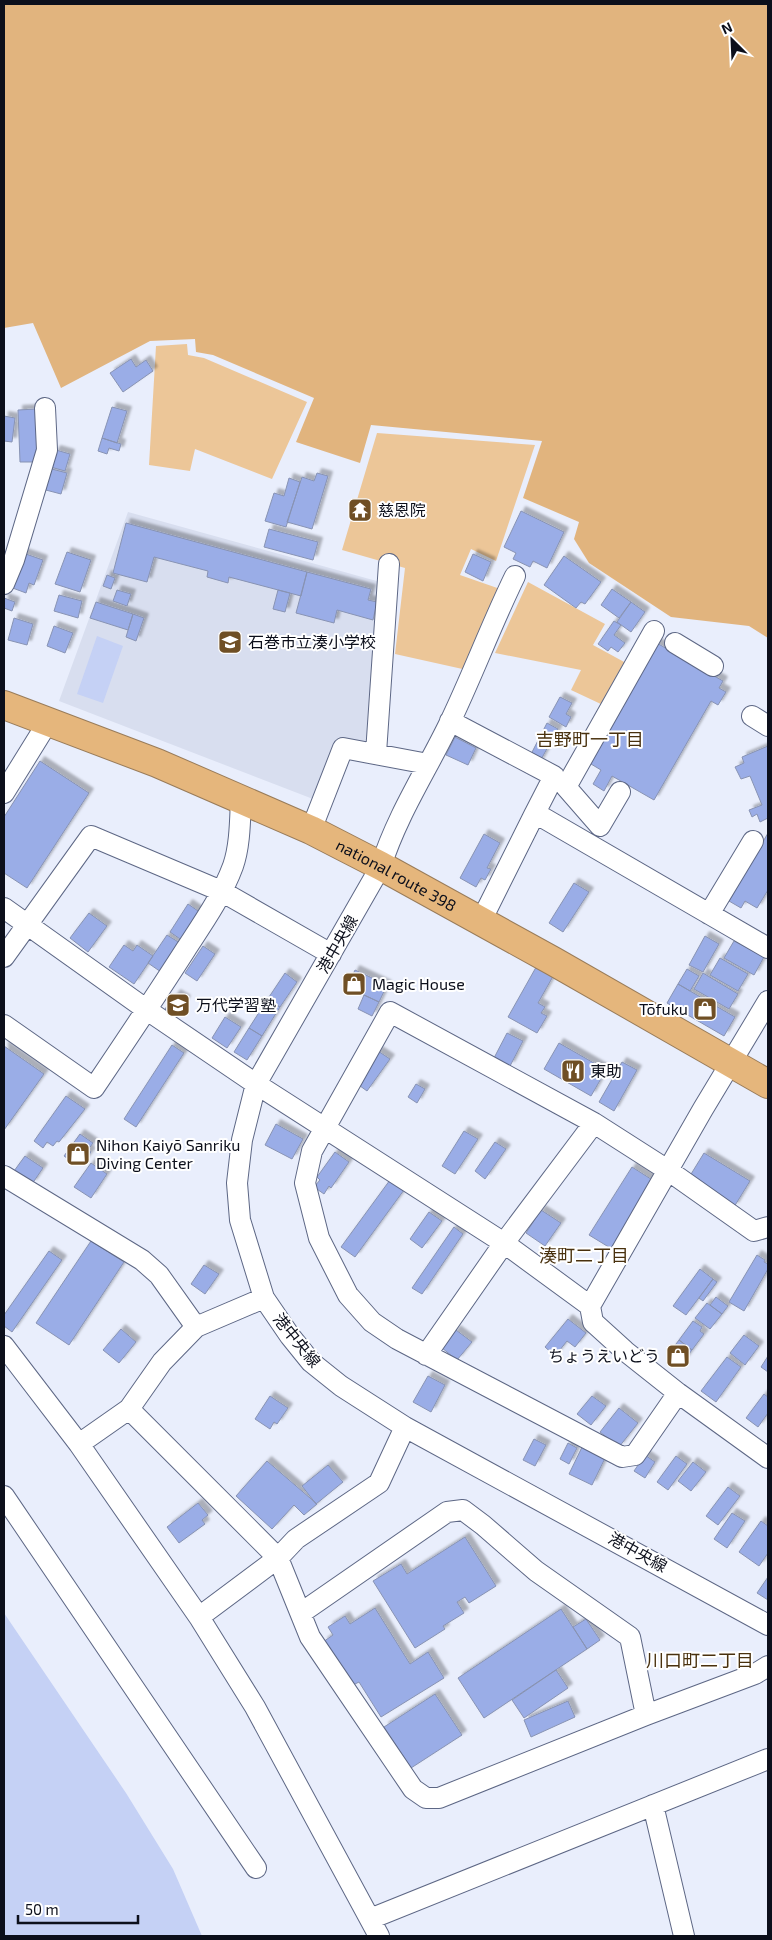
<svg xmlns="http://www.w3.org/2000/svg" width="772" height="1940" font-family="'Exo 2','Noto Sans JP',sans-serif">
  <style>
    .built { fill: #d8deef }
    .green { fill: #ecc698 }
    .forest { fill: #e1b47e }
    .water { fill: #c5d1f5 }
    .building { fill: #9aade7; stroke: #8893b3; filter: url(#shadow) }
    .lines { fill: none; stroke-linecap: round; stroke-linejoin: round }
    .minor-casing { stroke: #5d6785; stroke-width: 22 }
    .highway-casing { stroke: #997c5a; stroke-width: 30 }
    .minor { stroke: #fff; stroke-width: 20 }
    .highway { stroke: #e5b67c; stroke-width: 28 }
    .labels { text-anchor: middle; stroke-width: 4; stroke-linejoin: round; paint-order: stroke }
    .poi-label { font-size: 16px; fill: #0c0f1b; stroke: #fff; text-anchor: start }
    .street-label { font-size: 16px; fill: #0c0f1b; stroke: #fff }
    .neighbourhood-label { font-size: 18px; fill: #49310e; stroke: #fff }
  </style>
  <defs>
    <filter id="shadow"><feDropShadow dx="4.5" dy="-4.5" stdDeviation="1" flood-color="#0004"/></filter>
  </defs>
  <rect width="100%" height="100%" fill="#e9eefc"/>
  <path class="built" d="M128,512L384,583L372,737L359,744L334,743L313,799L59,701Z"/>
  <path class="green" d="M187,344L188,355L204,358L307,402L272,479L195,449L190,471L149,465L156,346Z
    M377,433L535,445L496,561L471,549L460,575L503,590L467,670L395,654L405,568L342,550Z
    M528,582L605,624L593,645L626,663L603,705L571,690L581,670L495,653Z"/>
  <path class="forest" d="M4,4H768V638L749,626L671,617L589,563L574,539L579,522L523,498L542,441L371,425L360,463L296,442L314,398L213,355L196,352L195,339L150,341L61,388L33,323L4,328Z"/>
  <path class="water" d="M97,636L123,646L103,703L77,694Z
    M4,1613L126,1793L173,1869L202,1936H4Z"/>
  <path class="building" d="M131,359L136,367L146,360L153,371L123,392L110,373Z
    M112,407L127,411L117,443L102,438Z
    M36,409L38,462H20L18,410Z
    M4,416L15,418L12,442L4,441Z
    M102,438L121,444L119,451L109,448L107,454L98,451Z
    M56,450L70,454L65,471L47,466Z
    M48,468L67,473L61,494L42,489Z
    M317,473L328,476L312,529L287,522L302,477L314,481Z
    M289,478L300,482L286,527L265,521L274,493L284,496Z
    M521,511L564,532L547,568L533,561L530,567L513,559L516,553L504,547Z
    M126,523L307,572L301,596L229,577L228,583L207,577L208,571L154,557L147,582L113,573Z
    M269,529L318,542L313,560L264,547Z
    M67,552L91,560L80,592L55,584Z
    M23,553L43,560L34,585L29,583L26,593L10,587Z
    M473,554L491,562L483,581L465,572Z
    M564,556L601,582L585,604L581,602L576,608L544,585Z
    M307,572L371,589L368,600L377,602L373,620L337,610L334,623L296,613Z
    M107,575L115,578L111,589L103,586Z
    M612,589L631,602L619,618L601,605Z
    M117,590L131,594L127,606L113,601Z
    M278,590L290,593L285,612L273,609Z
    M59,595L82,601L78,618L54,611Z
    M4,598L15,602L12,611L4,608Z
    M96,602L133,614L128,630L90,618Z
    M631,602L645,612L631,632L617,622Z
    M133,614L144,618L136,641L126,637Z
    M14,618L33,624L27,645L8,640Z
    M614,621L621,625L614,635L625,643L618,652L611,647L608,651L598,644Z
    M54,626L73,633L65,653L47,646Z
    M655,642L723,681L719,688L726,692L718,705L711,701L654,800L612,776L604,791L593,784L601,770L586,761Z
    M560,697L572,703L566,714L571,717L566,727L549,717Z
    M547,723L558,729L539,763L529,758Z
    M455,737L476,748L468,765L446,755Z
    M768,746V818L760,822L757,814L752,817L749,810L762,805L750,776L741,779L735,767L744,763L742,757Z
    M40,761L89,793L27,888L4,873V817Z
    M768,833V890L757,908L745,901L741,908L729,901Z
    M484,834L500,843L487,868L491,869L485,880L481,878L476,887L460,878Z
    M574,883L589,892L563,932L549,923Z
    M188,904L201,913L183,941L170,932Z
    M89,913L107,926L88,952L70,938Z
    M167,935L180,943L161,972L148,963Z
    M705,936L719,944L703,972L689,965Z
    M734,941L764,957L754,975L724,958Z
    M124,945L133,951L137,945L153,956L134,984L109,967Z
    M203,946L215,954L197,981L185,973Z
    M720,958L748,974L738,991L710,975Z
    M539,962L556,971L538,1003L545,1007L541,1013L547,1016L537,1033L508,1017Z
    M687,969L699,976L690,991L678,984Z
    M355,970L387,985L379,1002L347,987Z
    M285,973L297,982L280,1007L267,1000Z
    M703,973L738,994L729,1009L694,989Z
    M678,984L735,1017L724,1036L667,1003Z
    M176,994L186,1000L175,1016L165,1009Z
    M364,995L379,1002L372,1016L358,1009Z
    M267,1000L280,1007L262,1036L249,1028Z
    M225,1017L241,1027L227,1048L212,1038Z
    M249,1028L262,1036L247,1060L234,1052Z
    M507,1033L523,1041L510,1066L494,1058Z
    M559,1043L606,1070L591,1096L544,1069Z
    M172,1045L184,1053L136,1127L124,1119Z
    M4,1046L44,1074L4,1130Z
    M378,1051L390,1059L367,1091L356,1083Z
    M622,1062L637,1070L614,1111L599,1102Z
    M416,1084L425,1089L417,1103L408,1097Z
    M66,1096L85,1109L59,1142L57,1141L53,1146L47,1142L43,1148L34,1141Z
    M276,1124L303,1139L292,1159L265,1145Z
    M464,1131L478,1139L455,1174L442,1166Z
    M80,1134L93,1143L88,1150L91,1152L83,1163L80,1161L77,1165L64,1156Z
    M495,1142L506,1149L485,1179L475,1171Z
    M335,1152L349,1162L331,1188L329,1186L324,1194L314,1187L320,1180L317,1177Z
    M704,1153L750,1181L734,1207L688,1179Z
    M25,1156L43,1168L32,1184L14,1171Z
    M91,1163L107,1174L91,1198L74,1187Z
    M632,1167L654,1181L612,1249L589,1235Z
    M390,1180L404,1190L355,1257L341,1247Z
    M541,1210L561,1223L545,1246L526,1233Z
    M429,1212L442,1221L422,1248L410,1239Z
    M454,1227L463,1234L422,1294L412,1288Z
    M91,1241L124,1262L69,1345L36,1323Z
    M49,1251L62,1260L12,1332L4,1326V1315Z
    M757,1255L765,1260L764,1262L768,1264V1269L744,1311L729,1302Z
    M204,1265L219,1274L205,1294L191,1284Z
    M700,1269L713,1279L686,1315L673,1306Z
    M713,1279L717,1282L703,1301L699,1298Z
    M716,1297L728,1306L722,1314L710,1305Z
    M707,1303L722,1314L710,1329L695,1318Z
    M568,1319L586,1333L575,1347L567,1341L555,1356L545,1347Z
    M693,1321L702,1327L700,1331L704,1334L692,1350L679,1340Z
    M121,1329L136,1342L119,1363L103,1350Z
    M456,1330L472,1342L457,1360L442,1348Z
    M744,1335L759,1346L745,1365L730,1353Z
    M679,1340L692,1350L680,1366L667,1356Z
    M768,1356V1372L761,1367Z
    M727,1357L741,1367L716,1402L701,1391Z
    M428,1376L445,1385L431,1412L413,1402Z
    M764,1394L768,1397V1413L758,1427L746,1418Z
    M270,1396L288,1408L277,1424L274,1422L270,1429L255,1419Z
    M592,1396L606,1406L591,1425L577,1414Z
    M619,1408L638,1423L619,1447L600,1432Z
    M534,1439L546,1445L535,1466L523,1460Z
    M585,1441L608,1452L592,1485L569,1474Z
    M568,1443L577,1448L569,1464L560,1459Z
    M645,1455L655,1462L645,1478L634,1471Z
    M676,1456L687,1464L668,1490L657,1482Z
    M267,1461L317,1504L304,1515L294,1505L272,1529L236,1496Z
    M693,1462L706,1472L691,1491L678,1481Z
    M328,1465L343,1482L316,1504L302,1486Z
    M728,1487L740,1496L718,1525L706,1516Z
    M198,1503L208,1515L202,1520L205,1524L179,1543L167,1527Z
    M732,1513L745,1521L727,1548L714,1539Z
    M761,1521L768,1526V1553L759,1566L739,1552Z
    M465,1537L496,1586L469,1603L465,1597L457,1602L464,1613L443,1626L445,1629L415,1648L373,1581L401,1564L407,1574Z
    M768,1577V1600L757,1593Z
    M375,1608L410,1664L428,1652L444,1678L381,1717L359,1682L351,1686L323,1642L333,1635L328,1627L345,1616L350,1624Z
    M561,1609L587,1649L484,1718L458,1678Z
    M586,1619L600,1640L587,1649L573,1627Z
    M556,1670L568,1688L524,1718L512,1700Z
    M435,1694L462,1735L411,1768L384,1727Z
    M568,1701L575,1717L531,1737L524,1720Z"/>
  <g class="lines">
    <g class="minor-casing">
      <path id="minor" d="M515,576C492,623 473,674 450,722C427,770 397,815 381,866L256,1084L242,1140L237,1183L240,1220L264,1298L290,1336L311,1362L341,1386L405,1427L768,1625
        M4,584L14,560L47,450L45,408
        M675,643L713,666
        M752,716L768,726
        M450,721L554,776L535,813L768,948
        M376,753L389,564
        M620,792L600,826L566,787L654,631
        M4,793L48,722
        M311,830L343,748L428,764
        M4,908L147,1010L256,1084L504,1243L590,1306
        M709,914L753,841
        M481,921L535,813
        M4,957L91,836L221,891L331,954
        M768,1001L703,1109L590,1306L593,1322L625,1351L678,1393L768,1458
        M4,1025L94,1088C125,1042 156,996 186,949C203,923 222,896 233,866C240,846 240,821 241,799
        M4,1176L142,1260L159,1275L196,1327
        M264,1298L196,1327L162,1362L129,1409L278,1558L310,1637L413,1789L426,1798H439L646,1715L755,1674L768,1666
        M4,1346L79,1444L199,1617L255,1707L379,1936
        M426,1355L504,1243L594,1123
        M678,1393L635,1455L622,1457L397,1339L372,1322L348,1295L319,1238L305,1183L312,1151L390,1012L594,1123L669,1171L754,1231L768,1227
        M79,1444L129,1409
        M4,1496L256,1868
        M301,1613L447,1512L463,1510L483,1525L536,1571L630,1637L646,1715
        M199,1617L278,1558L296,1539L379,1483L405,1427
        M653,1805L684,1936
        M370,1919L768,1759"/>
    </g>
    <g class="highway-casing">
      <g id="highway">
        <path id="s1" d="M4,705L157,763L311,830L381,866L553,961L768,1084"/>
      </g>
    </g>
    <use href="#minor" class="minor"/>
    <use href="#highway" class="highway"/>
  </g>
  <defs>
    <g id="temple-square" transform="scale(1.25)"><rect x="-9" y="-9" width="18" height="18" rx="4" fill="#6f4f25" stroke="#fff"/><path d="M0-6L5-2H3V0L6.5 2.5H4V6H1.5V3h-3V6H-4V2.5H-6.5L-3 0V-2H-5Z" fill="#fff"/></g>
    <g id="school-square" transform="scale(1.25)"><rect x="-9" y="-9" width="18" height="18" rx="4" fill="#6f4f25" stroke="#fff"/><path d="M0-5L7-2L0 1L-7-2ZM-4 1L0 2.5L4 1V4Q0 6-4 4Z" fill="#fff"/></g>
    <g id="shop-square" transform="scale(1.25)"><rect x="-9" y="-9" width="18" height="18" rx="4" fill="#6f4f25" stroke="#fff"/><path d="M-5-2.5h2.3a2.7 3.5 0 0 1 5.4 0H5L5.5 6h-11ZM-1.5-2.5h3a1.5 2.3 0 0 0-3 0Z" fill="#fff"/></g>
    <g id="restaurant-square" transform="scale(1.25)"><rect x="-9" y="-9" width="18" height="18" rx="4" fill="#6f4f25" stroke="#fff"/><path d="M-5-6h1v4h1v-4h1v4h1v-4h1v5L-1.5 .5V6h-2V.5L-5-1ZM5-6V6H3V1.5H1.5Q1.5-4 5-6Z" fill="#fff"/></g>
  </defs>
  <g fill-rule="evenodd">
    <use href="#temple-square" x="360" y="510"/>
    <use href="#school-square" x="230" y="642"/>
    <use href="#shop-square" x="354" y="984"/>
    <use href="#school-square" x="178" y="1005"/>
    <use href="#shop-square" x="705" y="1009"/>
    <use href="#restaurant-square" x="573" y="1071"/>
    <use href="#shop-square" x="78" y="1154"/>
    <use href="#shop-square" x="678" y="1356"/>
  </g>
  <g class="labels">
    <g class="poi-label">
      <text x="378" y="516">慈恩院</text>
      <text x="248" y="648">石巻市立湊小学校</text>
      <text x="372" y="990">Magic House</text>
      <text x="196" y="1011">万代学習塾</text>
      <text x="688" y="1015" text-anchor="end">Tōfuku</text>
      <text x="590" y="1077">東助</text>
      <text x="96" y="1151">Nihon Kaiyō Sanriku<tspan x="96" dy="18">Diving Center</tspan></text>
      <text x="660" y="1362" text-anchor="end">ちょうえいどう</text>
    </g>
    <g class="street-label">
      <text dy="6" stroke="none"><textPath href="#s1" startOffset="428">national route 398</textPath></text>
      <text transform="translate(337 944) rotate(-60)" y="6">港中央線</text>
      <text transform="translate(297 1340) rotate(51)" y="6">港中央線</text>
      <text transform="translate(638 1552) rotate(29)" y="6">港中央線</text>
    </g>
    <g class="neighbourhood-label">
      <text x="590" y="746">吉野町一丁目</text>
      <text x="584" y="1262">湊町二丁目</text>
      <text x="700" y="1667">川口町二丁目</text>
    </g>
  </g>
  <rect width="772" height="1940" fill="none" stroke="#0c0f1b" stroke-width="10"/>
  <g transform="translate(732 40) rotate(336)" stroke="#ffffff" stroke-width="4" paint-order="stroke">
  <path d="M0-4L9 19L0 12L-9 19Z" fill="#0c0f1b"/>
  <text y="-8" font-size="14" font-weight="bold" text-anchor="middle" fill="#0c0f1b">N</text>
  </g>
  <path d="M18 1915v8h120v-8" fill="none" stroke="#0c0f1b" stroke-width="2.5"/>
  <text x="25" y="1915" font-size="15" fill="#0c0f1b" stroke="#ffffff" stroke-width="4" paint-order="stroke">50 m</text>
</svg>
